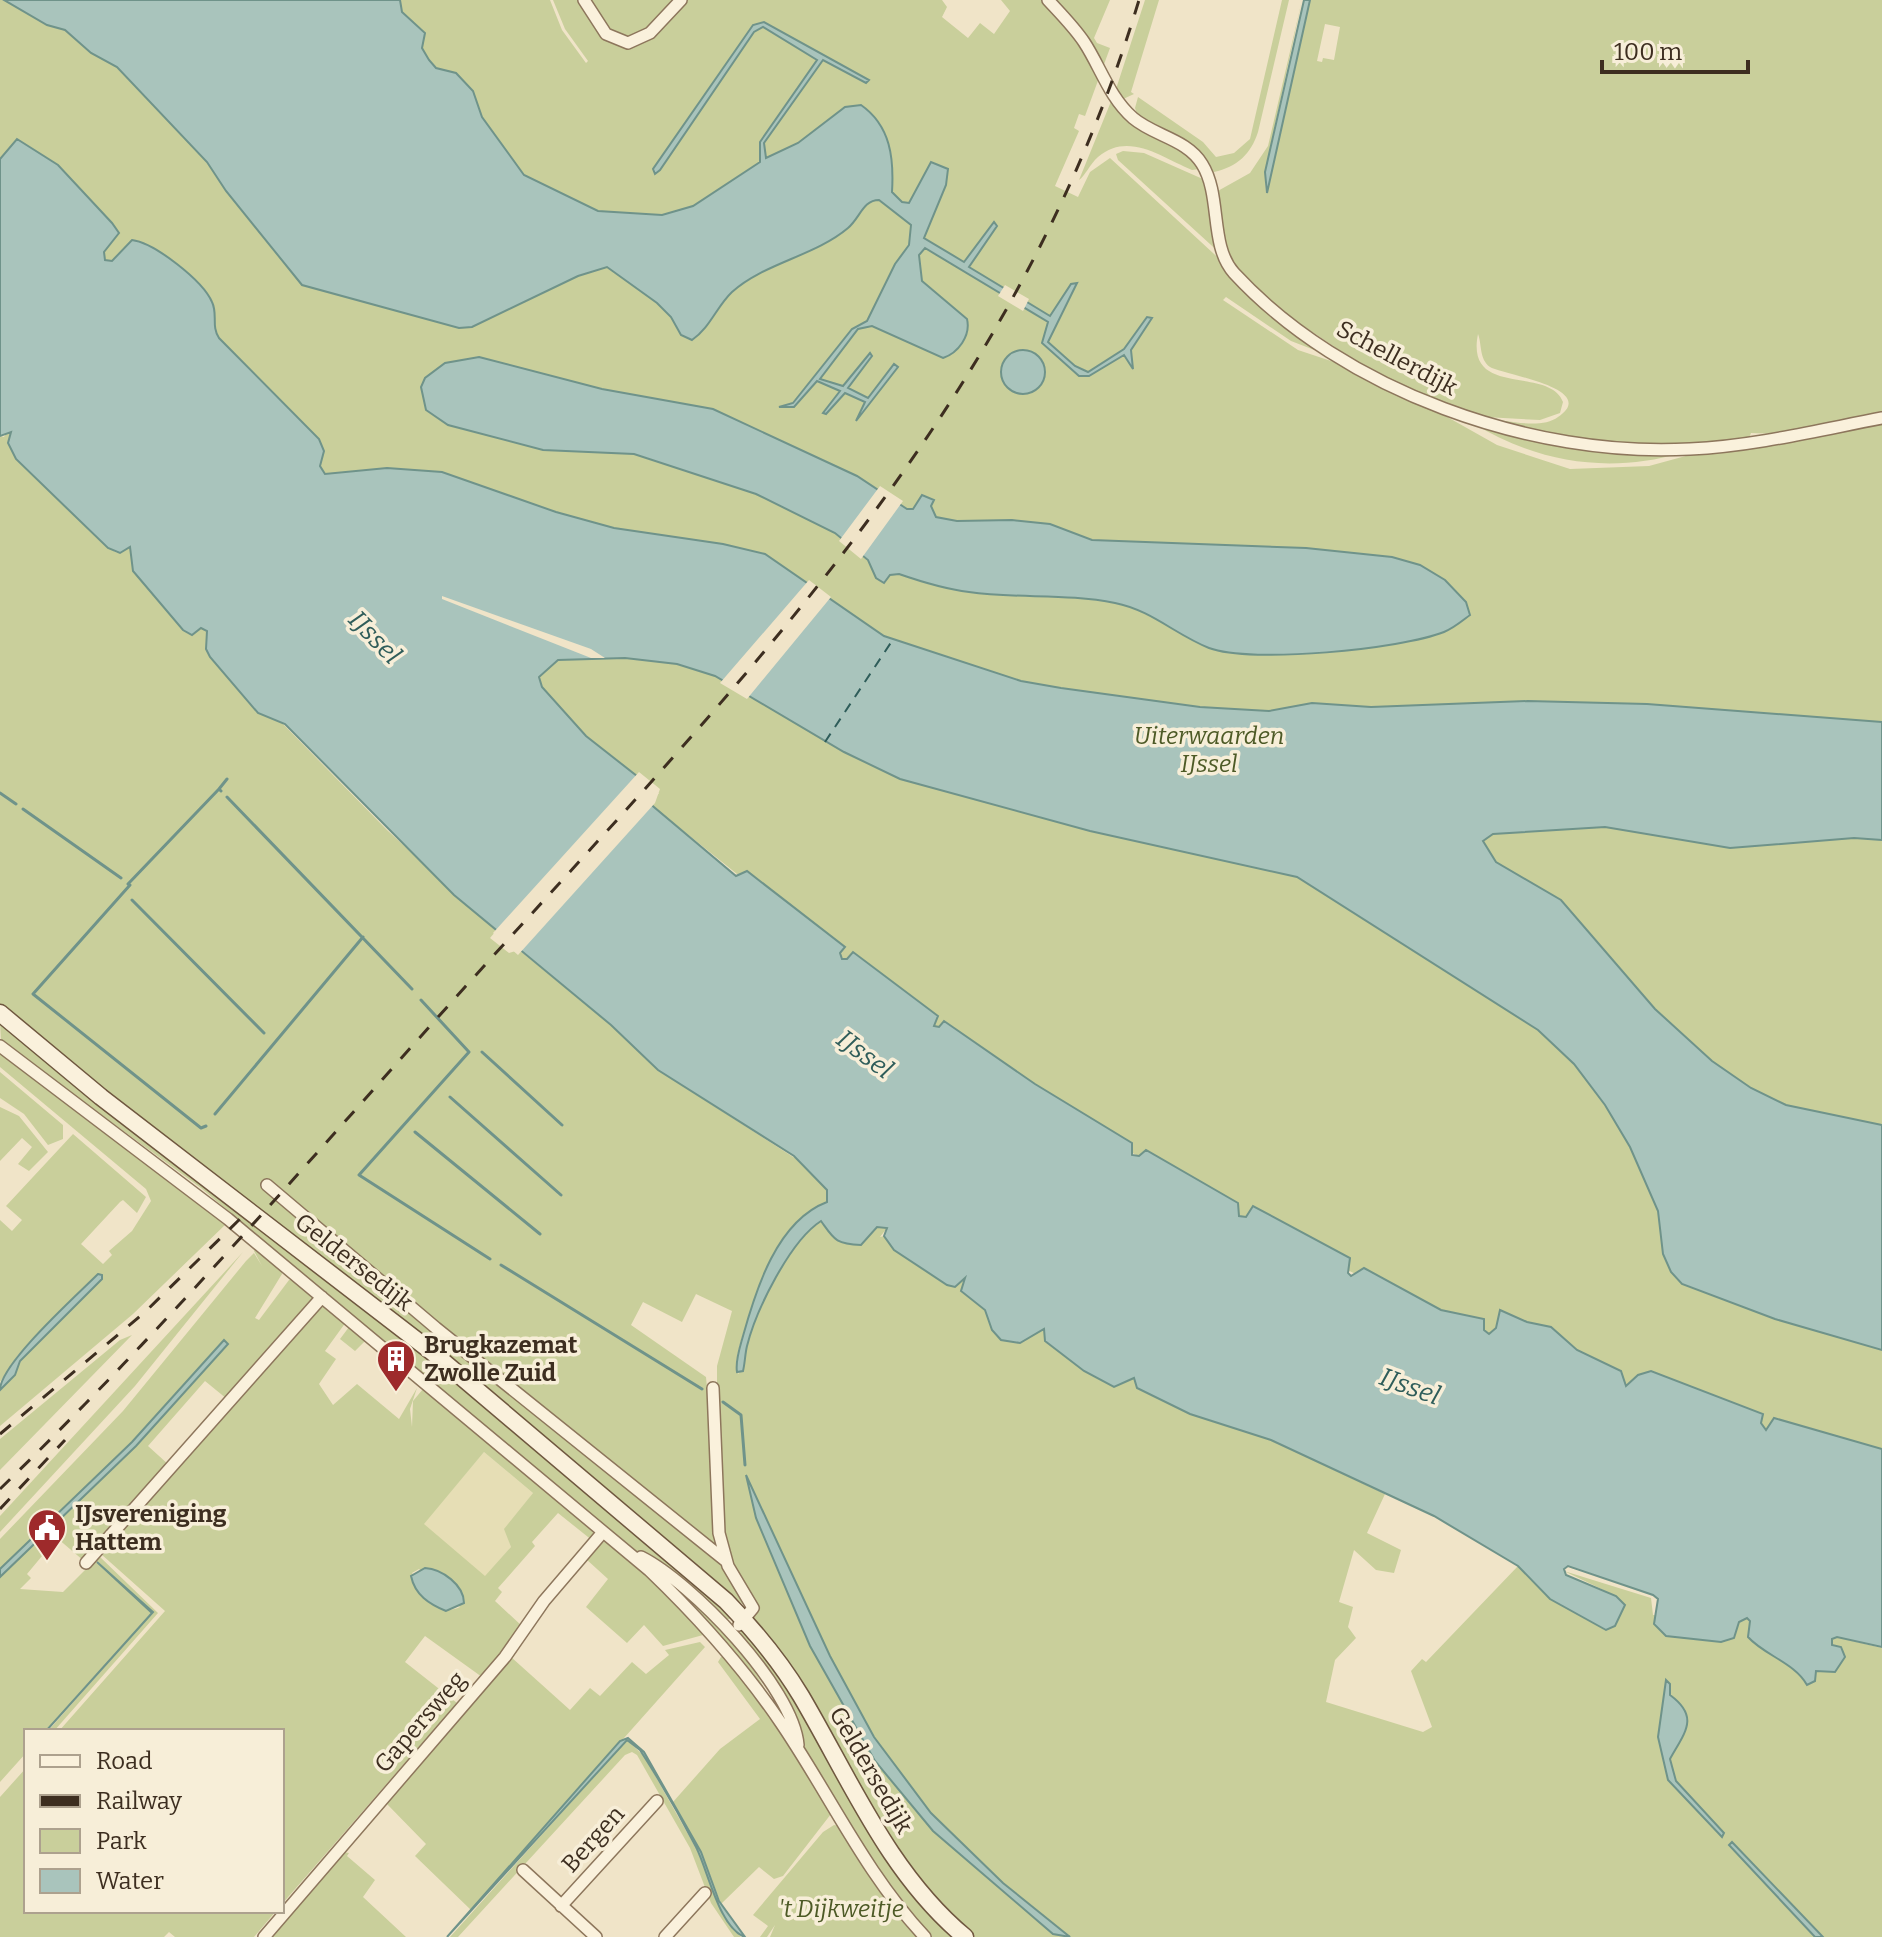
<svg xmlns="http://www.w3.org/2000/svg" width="1882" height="1937" font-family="Bitter,serif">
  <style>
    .farmland { fill: #e6deb5 }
    .green { fill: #c9cf9b; fill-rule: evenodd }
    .water { fill: #a9c4bc; stroke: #6f938a; stroke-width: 2 }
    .pier { fill: #f0e4c8 }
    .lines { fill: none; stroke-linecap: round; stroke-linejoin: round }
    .stream { stroke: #6f938a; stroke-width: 3 }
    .ferry { stroke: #2f5d5a; stroke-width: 2; stroke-dasharray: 10 8; stroke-linecap: butt }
    .minor-casing { stroke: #8d765c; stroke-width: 14 }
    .secondary-casing { stroke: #6f573f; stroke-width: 19 }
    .minor { stroke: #faf1dc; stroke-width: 11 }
    .secondary { stroke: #faf1dc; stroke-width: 16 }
    .rail { stroke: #3d2e20; stroke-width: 3; stroke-dasharray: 14 14; stroke-linecap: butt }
    .labels { text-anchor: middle; stroke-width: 7; stroke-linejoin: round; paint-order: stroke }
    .street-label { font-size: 24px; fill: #3d2e20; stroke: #f7eed8 }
    .park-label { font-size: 24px; font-style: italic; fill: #4d5a26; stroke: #f7eed8 }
    .poi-label { font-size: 24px; font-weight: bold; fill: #3d2e20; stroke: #f7eed8; text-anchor: start }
    .water-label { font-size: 26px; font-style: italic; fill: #2f5d5a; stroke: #f7eed8 }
  </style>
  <rect width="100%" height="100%" fill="#f0e4c8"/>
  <path class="farmland" d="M484,1452L533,1493L505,1529L511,1547L485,1577L423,1524Z"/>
  <path class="green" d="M0,0H550L562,30L586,63L588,61L565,29L553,0H942L947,7L942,17L968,38L980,23L994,34L1010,11L1001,0H1110L1094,38L1097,43L1110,48L1085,116L1079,114L1074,128L1079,131L1055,186L1078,197L1090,172L1110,158L1226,265L1343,361L1291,341L1226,297L1223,300L1298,350L1349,367L1410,396L1497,445L1570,469L1649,466L1704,451L1882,422V1461L1763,1430L1483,1338L1242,1217L1131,1152L934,1026L840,957L650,804L659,793L626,784L0,176Z
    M1145,0H1159L1131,92L1134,94L1121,100L1115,92Z
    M1282,0H1289L1258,132C1251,154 1237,167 1214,172L1139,119L1135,108L1138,97L1203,142L1216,157L1234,153L1250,139Z
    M1302,0L1265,172L1266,193L1310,0H1882V416L1778,434L1751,433L1749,438L1677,447L1585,443L1485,418C1505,420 1541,430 1558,417C1601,388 1500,374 1490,367C1479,359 1482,344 1478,334C1465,399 1549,365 1563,402L1560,413L1540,420L1485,417L1451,409L1366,368L1284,313L1232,265L1225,244L1216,192L1250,173L1268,146ZM1325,24L1340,27L1334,60L1323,58L1322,62L1317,61Z
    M1112,99L1189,153L1200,169L1192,170C1162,158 1129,131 1098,157C1090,164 1085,176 1079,180Z
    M1123,151L1144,153L1205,180L1222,255L1118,160L1116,154Z
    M1473,423L1504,432L1681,453C1609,474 1537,463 1473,423Z
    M8,429L115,552L120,553L129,543L183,630L192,635L205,624L279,720L387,830L496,931L490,938L509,953L519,950L611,1025L658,1070L804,1164L827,1190V1202C795,1215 730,1337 737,1372L739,1374C746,1331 776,1244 818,1223C827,1218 867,1223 880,1223L887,1228L880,1237L884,1236L894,1250L947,1285L960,1274L970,1279L963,1293L985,1310L1001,1340L1020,1343L1044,1320L1053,1324L1045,1341L1084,1371L1114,1386L1134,1378L1137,1388L1190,1414L1271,1440L1385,1494L1367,1533L1401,1550L1394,1573L1376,1570L1354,1550L1339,1602L1353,1607L1348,1627L1356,1638L1335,1660L1326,1702L1423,1732L1432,1727L1411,1671L1422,1659L1426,1662L1518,1566L1550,1599L1606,1630L1616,1596L1564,1571L1651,1598L1653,1615L1746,1616L1831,1639L1836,1637L1882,1648V1937H975L908,1867L752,1620L756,1612L746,1601V1607L585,1472L0,1007V436L4,437ZM696,1294L732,1311L717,1366V1398L708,1399L706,1377L631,1325L643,1302L682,1322Z
    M0,1022L397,1333L736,1619H723L654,1561L625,1545L201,1188L1,1041Z
    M0,1050L227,1223L133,1314L0,1426V1390L15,1375L20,1361L103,1276L98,1274L18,1355L0,1382V1220L12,1231L22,1220L6,1206L73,1134L146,1197L137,1213L123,1200L120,1202L81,1244L103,1264L112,1255L109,1251L132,1231L151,1201L146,1189L0,1067Z
    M0,1072L63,1125V1139L48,1145L24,1114L0,1098Z
    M0,1107L19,1116L48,1152L29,1171L18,1164L32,1147L22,1138L0,1161Z
    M257,1247L280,1266L282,1274L255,1318L259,1320L289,1280H297L314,1296L313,1301L227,1399L205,1381L148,1446L169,1465L84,1561L57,1538L27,1574L31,1578L20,1589L63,1592L99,1556L158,1613L54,1731H48L151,1614L46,1731H26V1753L0,1782V1577L136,1446L224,1340L132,1442L0,1569V1539L123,1411L246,1261L254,1253L262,1266L254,1251Z
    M243,1252L135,1386L0,1532V1516Z
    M324,1304L346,1322L325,1351L336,1359L319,1384L333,1405L357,1384L399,1419L417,1388L410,1409L412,1427L413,1401L423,1389L593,1528V1541L558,1513L532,1542L535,1546L498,1588L502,1592L495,1601L522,1626L482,1677L425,1636L405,1662L457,1703L282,1904V1731H59L165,1611L101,1554L316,1306ZM484,1452L533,1493L504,1529L511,1547L485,1576L424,1524ZM419,1569L460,1607C436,1618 425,1591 412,1573Z
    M349,1327H352L366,1340L355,1351L340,1339Z
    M132,1335L0,1470V1439L120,1340Z
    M609,1540L705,1631L703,1635L663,1646L644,1625L627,1643L586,1607L608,1579L586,1559L599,1544Z
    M642,1560L708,1612L748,1660L776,1708Z
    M741,1628L760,1647L957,1937H930L900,1905L808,1758L790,1715L740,1636Z
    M700,1642L705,1647L471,1910L415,1856L426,1844L386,1803L511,1657L570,1710L590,1688L600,1696L632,1662L646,1674L669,1655L665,1650Z
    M721,1657H727L776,1722L831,1814L783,1876L774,1879L759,1867L721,1904L701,1852L673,1802L720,1749L760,1719L718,1662Z
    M627,1740L644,1756L698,1852L721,1909L741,1937H734L711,1903L690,1848L637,1755L632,1752L625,1755L458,1937H450Z
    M26,1768V1911H276L254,1937H175L169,1932L164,1937H0V1797Z
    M834,1825L839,1826L879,1891L920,1937H770L775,1925L767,1937H760L768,1926L753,1915L823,1832Z
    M343,1852L349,1853L347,1856L375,1880L363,1897L406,1937H266Z"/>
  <path class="water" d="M4,0H400L402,12L425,33L422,48L429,60L436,68L456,73L473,91L482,117L524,175L598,211L662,215L693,206L760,162V142L817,60L763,27L754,32L660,170L655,174L653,169L753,25L764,22L869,80L866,83L823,60L764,143L766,158L798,143L845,107L861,105C891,126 894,159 892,192L902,202L909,203L931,162L948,169L946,185L924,238L964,262L994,222L997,226L969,267L1050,316L1071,284L1077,283L1048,342L1075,366L1088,372L1124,349L1147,317L1152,318L1131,350L1133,369L1124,355L1089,376H1079L1042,343L1048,322L925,248L919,255L922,281L967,319C971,336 958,353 943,358L872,326L858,329L820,379L843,386L870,353L872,356L848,388L868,398L894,364L898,367L856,421L865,402L845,393L826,414L823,413L840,391L817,381L794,407H779L793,403L852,329L867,321L895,264L909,245L911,225L879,200C863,200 860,218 848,228C815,256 764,263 732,292C717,306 710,328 692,340L681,335L671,317L657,303L607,267L578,276L472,327L459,328L302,285L226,191L207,162L117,67L91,53L65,30L47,25Z
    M1304,0H1310L1267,193L1265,172Z
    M17,139L58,165L112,223L119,233L104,252L105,260L112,261L132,240C155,243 203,281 212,302C218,314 211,326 219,338L319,439L324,451L320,466L325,474L387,468L442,472L556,512L614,528L723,544L765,554L884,636L1021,681L1061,688L1200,707L1269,711L1312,703L1371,707L1528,701L1647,704L1882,722V840L1854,838L1730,848L1605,827L1493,834L1483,841L1496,862L1561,900L1655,1009L1712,1061L1751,1088L1786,1105L1882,1125V1350L1775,1319L1682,1284L1671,1272L1663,1254L1658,1211L1630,1147L1605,1105L1574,1064L1538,1030L1297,877L1090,831L900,779L844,752L715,676L677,664L625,658L558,660L539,677L542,687L586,736L656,791L648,802L736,876L747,871L845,947L840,953L842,959H847L853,952L938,1016L934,1026L939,1027L944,1021L1035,1084L1132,1143V1155L1139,1156L1146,1150L1238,1203L1239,1216L1246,1217L1253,1206L1350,1258L1348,1273L1351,1276L1364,1268L1441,1310L1484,1319V1330L1489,1334L1496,1328L1500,1310L1527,1322L1551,1327L1577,1350L1621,1371L1626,1386L1638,1375L1651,1371L1763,1414L1761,1423L1766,1430L1774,1418L1882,1449V1647L1837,1637L1832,1639V1645L1841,1647L1845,1657L1835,1672L1816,1671L1815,1681L1807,1685C1795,1663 1764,1655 1748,1637L1750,1621L1747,1618L1739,1622L1734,1638L1721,1642L1666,1636L1654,1624L1658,1599L1653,1595L1568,1566L1564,1569L1566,1575L1616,1596L1625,1605L1615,1626L1606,1630L1550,1599L1518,1566L1434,1516L1271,1440L1190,1414L1137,1388L1134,1378L1114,1387L1084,1371L1045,1341L1044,1329L1020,1343L1001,1340L992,1330L985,1310L961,1291L965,1278L955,1287L947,1285L894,1250L884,1236L887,1228L877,1227L861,1245C835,1244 834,1239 821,1221C790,1241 756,1310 747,1346C745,1354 745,1363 743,1371L737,1372C735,1361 740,1347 743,1336C756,1289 777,1221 827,1202V1190L794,1156L658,1070L611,1025L454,895L285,724L258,713L210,657L206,649L207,631L201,628L192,635L183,630L133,571L130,547L120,553L108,548L16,459L8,443L11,432L0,436V159Z
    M1001 372a22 22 0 1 1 44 0a22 22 0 1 1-44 0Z
    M479,357L602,389L713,409L857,476L907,509H913L922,495L934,500L931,506L936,517L957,521L1012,520L1050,524L1092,540L1306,548L1392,557L1420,565L1445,580L1466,602L1470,615C1462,621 1454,628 1444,632C1401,649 1252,664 1209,648C1176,635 1151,610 1115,603C1067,593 1018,599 969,592C945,589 922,582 899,574L890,575L884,583L876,578L868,560L835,533L756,494L634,454L543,450L448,425L426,410L421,387L425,378L445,363Z
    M98,1274L102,1275V1279L20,1361L15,1375L0,1390C0,1364 76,1296 98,1274Z
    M224,1340L228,1344L136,1446L0,1577V1569L132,1442Z
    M746,1475L830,1656L874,1737L931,1813L1003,1883L1070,1937L1053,1934L933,1831L875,1761L810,1646L756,1518Z
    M97,1562L153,1612L46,1731L152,1613Z
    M425,1568C442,1569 464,1585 464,1603L446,1611C429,1604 415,1595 411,1576Z
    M1666,1680L1670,1684V1695C1700,1717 1685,1732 1670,1759L1676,1781L1724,1833L1722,1837L1668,1780L1658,1737Z
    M628,1738L644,1752L701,1852L719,1901L745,1937C719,1928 708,1870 696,1847C679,1814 660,1781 640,1750L627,1740L447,1937L620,1741Z
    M1732,1842L1823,1937H1815L1729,1845Z"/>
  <path class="pier" d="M1005,285L1029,299L1023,311L998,296Z
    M880,486L903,501L861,559L839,541Z
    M809,580L831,597L747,699L720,683Z
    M442,596L591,649L605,658H591L442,599Z
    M639,772L660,789L655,803L518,955L493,933Z"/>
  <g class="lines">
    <path class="stream" d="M219,789L227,779
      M0,793L16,804
      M227,797L412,989
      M23,809L121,878
      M128,884L219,789L221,791
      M130,885L33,994L201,1128L206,1126
      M132,900L264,1033
      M421,1000L469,1052L359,1175L490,1259
      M482,1052L562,1125
      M450,1097L561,1195
      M215,1114L363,937
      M415,1132L540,1234
      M501,1265L702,1389
      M723,1402L741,1415L745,1465"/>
    <path class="ferry" d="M825,742L894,638"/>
    <g class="minor-casing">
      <path id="minor" d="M584,0L606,34L628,43L650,33L681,0
        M1048,0C1060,13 1074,27 1084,42C1100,66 1109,97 1133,118C1154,136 1187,139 1202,164C1222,196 1209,245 1234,273C1343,391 1533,458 1690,449C1754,446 1819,430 1882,418
        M0,1046L228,1219L649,1570C698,1617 743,1667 781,1723C830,1795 865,1873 925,1937
        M267,1185L436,1328L726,1561
        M713,1388L719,1533L728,1566L753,1608L739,1625
        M641,1557C691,1582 793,1687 798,1745
        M86,1563L322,1297
        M523,1870L596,1937
        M561,1906L657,1801
        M264,1937L505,1657L544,1601L603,1532
        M665,1937L705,1893"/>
    </g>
    <g class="secondary-casing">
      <path id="secondary" d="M0,1013L101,1097L432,1352L726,1601C754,1630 780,1661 801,1696C850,1779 889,1874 965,1937"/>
    </g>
    <use href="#minor" class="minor"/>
    <use href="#secondary" class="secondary"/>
    <path class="rail" d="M0,1434L145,1312L242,1217
      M0,1489C164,1330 313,1156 465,987C741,682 1017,406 1139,0
      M0,1509L65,1440"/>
  </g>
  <defs>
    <g id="building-pin" transform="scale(2)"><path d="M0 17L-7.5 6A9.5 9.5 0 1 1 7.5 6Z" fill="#9e2a2b" stroke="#f7eed8"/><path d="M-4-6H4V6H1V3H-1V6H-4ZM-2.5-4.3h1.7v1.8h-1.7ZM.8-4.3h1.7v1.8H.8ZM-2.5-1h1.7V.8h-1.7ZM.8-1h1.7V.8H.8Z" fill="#fff"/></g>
    <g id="civic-pin" transform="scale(2)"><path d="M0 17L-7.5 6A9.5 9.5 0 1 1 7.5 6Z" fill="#9e2a2b" stroke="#f7eed8"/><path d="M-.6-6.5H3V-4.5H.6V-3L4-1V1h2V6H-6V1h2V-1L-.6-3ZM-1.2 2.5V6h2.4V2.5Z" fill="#fff"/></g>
  </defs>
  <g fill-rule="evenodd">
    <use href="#building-pin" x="396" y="1359"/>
    <use href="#civic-pin" x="47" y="1528"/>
  </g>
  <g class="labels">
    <g class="street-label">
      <text transform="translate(1397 358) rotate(28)" y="8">Schellerdijk</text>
      <text transform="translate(354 1262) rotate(38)" y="8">Geldersedijk</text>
      <text transform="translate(420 1722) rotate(-49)" y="8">Gapersweg</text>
      <text transform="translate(871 1770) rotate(60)" y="8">Geldersedijk</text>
      <text transform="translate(593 1839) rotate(-48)" y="8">Bergen</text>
    </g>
    <g class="park-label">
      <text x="1209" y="744">Uiterwaarden<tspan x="1209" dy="28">IJssel</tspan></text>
      <text x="841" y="1917">'t Dijkweitje</text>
    </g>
    <g class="poi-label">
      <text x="424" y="1353">Brugkazemat<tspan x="424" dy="28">Zwolle Zuid</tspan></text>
      <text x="75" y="1522">IJsvereniging<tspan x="75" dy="28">Hattem</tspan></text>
    </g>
    <g class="water-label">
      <text transform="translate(375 637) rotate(46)" y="9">IJssel</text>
      <text transform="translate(865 1054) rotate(37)" y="9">IJssel</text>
      <text transform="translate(1410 1386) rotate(20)" y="9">IJssel</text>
    </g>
  </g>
  <rect x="24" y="1729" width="260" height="184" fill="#f7eed8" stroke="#ada18e" stroke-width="2"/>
  <rect x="40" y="1755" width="40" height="12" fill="#faf1dc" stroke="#ada18e" stroke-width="2"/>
  <text x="96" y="1769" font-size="24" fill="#3d2e20">Road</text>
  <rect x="40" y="1795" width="40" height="12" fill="#3d2e20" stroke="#ada18e" stroke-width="2"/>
  <text x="96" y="1809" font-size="24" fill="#3d2e20">Railway</text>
  <rect x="40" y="1829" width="40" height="24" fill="#c9cf9b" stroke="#ada18e" stroke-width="2"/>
  <text x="96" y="1849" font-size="24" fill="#3d2e20">Park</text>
  <rect x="40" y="1869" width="40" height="24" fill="#a9c4bc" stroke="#ada18e" stroke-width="2"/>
  <text x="96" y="1889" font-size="24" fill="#3d2e20">Water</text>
  <path d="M1602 60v12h146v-12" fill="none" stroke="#3d2e20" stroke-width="4"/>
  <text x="1614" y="60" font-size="24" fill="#3d2e20" stroke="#f7eed8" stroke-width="6" paint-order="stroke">100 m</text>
</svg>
